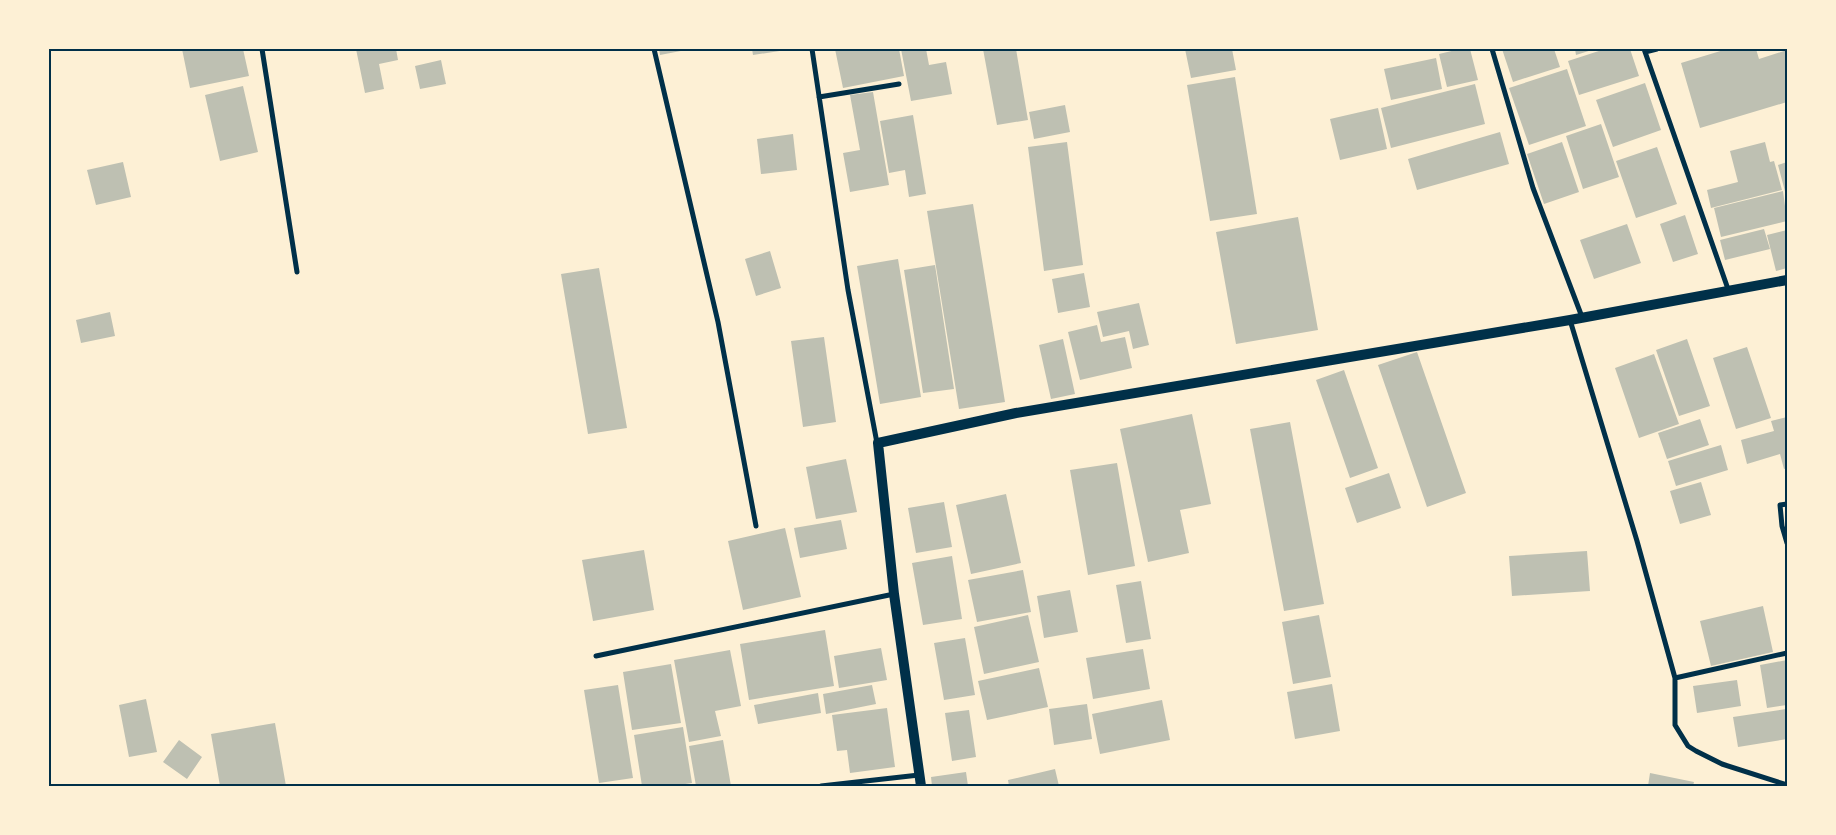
<svg xmlns="http://www.w3.org/2000/svg" width="1836" height="835" font-family="Signika,sans-serif">
  <style>
    .building { fill: #bec0b2 }
    .lines { fill: none; stroke-linecap: round; stroke-linejoin: round }
    .minor { stroke: #003049; stroke-width: 5 }
    .secondary { stroke: #003049; stroke-width: 10 }
    .neatline { fill: none; stroke: #003049; stroke-width: 2 }
  </style>
  <rect width="100%" height="100%" fill="#fdf0d5"/>
  <path class="building" d="M182,49H243L249,76L190,88Z
    M356,49H396L398,60L379,64L384,89L365,93Z
    M659,49H686V50L660,55Z
    M752,49H786V50L753,55Z
    M835,49H899L904,76L843,88Z
    M901,49H926L929,65L946,62L952,94L911,101Z
    M983,49H1016L1028,120L997,125Z
    M1185,49H1232L1236,70L1191,78Z
    M1460,49H1470L1478,80L1447,87L1439,54Z
    M1502,49H1554L1560,67L1513,82Z
    M1575,49H1595L1576,55Z
    M1605,49H1630L1639,76L1579,95L1568,61Z
    M1727,49H1756L1759,59L1787,50V102L1700,128L1681,63Z
    M1436,58L1442,89L1391,100L1384,69Z
    M441,60L446,84L420,89L415,66Z
    M1567,69L1586,126L1529,145L1509,88Z
    M1235,77L1257,214L1210,221L1187,85Z
    M1645,83L1661,130L1613,147L1596,100Z
    M1475,84L1485,124L1391,148L1381,108Z
    M243,86L258,152L220,161L205,95Z
    M873,92L889,185L850,192L843,153L860,150L850,95Z
    M1065,105L1070,132L1034,139L1029,112Z
    M1378,108L1387,149L1340,160L1330,119Z
    M913,115L926,194L909,197L905,170L889,173L880,121Z
    M1601,124L1619,177L1583,189L1566,136Z
    M1500,132L1509,164L1417,190L1408,159Z
    M793,134L797,170L761,174L757,139Z
    M1067,142L1083,265L1044,271L1028,147Z
    M1562,142L1579,192L1544,204L1527,154Z
    M1765,142L1770,162L1774,161L1782,190L1711,208L1707,190L1738,182L1730,151Z
    M1657,147L1677,204L1636,218L1616,161Z
    M123,162L131,197L96,205L87,170Z
    M1787,162V199L1778,165Z
    M1783,191L1787,221L1721,237L1714,208Z
    M973,204L1005,402L959,409L927,211Z
    M1685,215L1698,254L1673,262L1660,224Z
    M1298,217L1318,330L1236,344L1216,232Z
    M1627,224L1641,263L1594,279L1580,240Z
    M1764,229L1770,249L1725,260L1720,240Z
    M1787,230V268L1776,271L1767,235Z
    M770,251L781,288L756,296L745,259Z
    M898,259L921,397L880,404L857,266Z
    M935,265L954,389L923,393L904,270Z
    M599,268L627,428L588,434L561,274Z
    M1084,273L1090,307L1058,313L1052,279Z
    M1139,303L1149,345L1133,349L1129,331L1103,337L1097,312Z
    M110,312L115,336L81,343L76,320Z
    M1097,325L1101,342L1125,337L1132,368L1080,380L1068,332Z
    M824,337L836,422L803,427L791,341Z
    M1063,339L1075,394L1051,399L1039,345Z
    M1687,339L1710,406L1679,416L1656,350Z
    M1747,347L1771,418L1736,429L1713,358Z
    M1417,352L1466,493L1427,507L1378,365Z
    M1654,354L1679,424L1639,438L1615,368Z
    M1344,370L1378,468L1350,478L1316,380Z
    M1192,414L1211,504L1180,510L1189,553L1148,562L1120,429Z
    M1787,417V468L1784,469L1780,454L1747,464L1741,440L1774,431L1771,421Z
    M1700,419L1709,445L1667,459L1658,433Z
    M1290,422L1324,604L1284,611L1250,429Z
    M1721,445L1728,470L1676,486L1668,461Z
    M846,459L857,512L816,519L806,467Z
    M1117,463L1135,566L1088,575L1070,470Z
    M1389,473L1401,508L1357,523L1345,488Z
    M1701,482L1711,515L1680,524L1670,491Z
    M1006,494L1021,563L971,574L956,505Z
    M944,502L952,547L916,553L908,508Z
    M841,520L847,549L800,558L794,528Z
    M785,528L801,597L743,610L728,541Z
    M644,550L654,610L593,621L582,560Z
    M1587,551L1590,591L1512,596L1509,556Z
    M952,556L962,619L923,625L912,563Z
    M1023,570L1031,612L977,622L968,580Z
    M1141,581L1151,639L1126,643L1116,585Z
    M1070,590L1078,632L1044,638L1037,596Z
    M1763,606L1773,652L1711,666L1700,621Z
    M1028,615L1039,662L984,674L974,627Z
    M1319,615L1331,677L1293,684L1282,622Z
    M825,630L834,686L749,700L740,644Z
    M965,638L975,695L944,700L934,643Z
    M881,648L887,680L839,688L834,656Z
    M1143,649L1150,689L1093,699L1086,658Z
    M730,650L741,706L715,711L721,736L689,742L674,660Z
    M1787,660V705L1767,708L1760,665Z
    M671,664L681,723L632,730L623,672Z
    M1039,668L1048,707L987,720L978,681Z
    M1737,680L1741,706L1697,713L1693,686Z
    M1332,684L1340,731L1295,739L1287,692Z
    M618,685L633,778L599,783L584,690Z
    M872,685L876,704L826,714L823,694Z
    M818,693L821,713L758,724L754,705Z
    M146,699L157,752L129,757L119,705Z
    M1162,700L1170,740L1100,754L1092,714Z
    M1087,704L1092,739L1054,745L1049,709Z
    M887,708L895,767L850,773L847,750L837,751L832,715Z
    M1786,709L1787,739L1738,747L1733,717Z
    M969,710L976,757L952,761L945,713Z
    M275,723L286,786H220L211,734Z
    M683,727L692,783L672,786H642L634,735Z
    M179,740L202,757L187,779L163,762Z
    M723,740L731,786H696L689,746Z
    M1055,769L1059,786H1009L1008,780Z
    M966,772L968,786H932L931,777Z
    M1650,773L1694,782L1693,786H1648Z"/>
  <g class="lines">
    <path class="minor" d="M262,49L297,272
      M654,49L718,322L756,526
      M812,49L848,290L877,443
      M1492,49L1533,188L1582,317
      M1644,49L1728,289
      M1645,52L1657,49
      M819,97L899,84
      M1570,320L1637,541L1675,678V725L1688,746L1696,751L1722,764L1787,785
      M1787,504L1780,505L1782,526L1787,543
      M596,656L894,594
      M1675,678L1787,653
      M821,786L919,775"/>
    <path class="secondary" d="M921,786L894,594L878,443L1016,413L1570,320L1787,280"/>
  </g>
  <rect width="1836" height="835" fill="none" stroke="#fdf0d5" stroke-width="100"/>
  <rect x="50" y="50" width="1736" height="735" class="neatline"/>
</svg>
